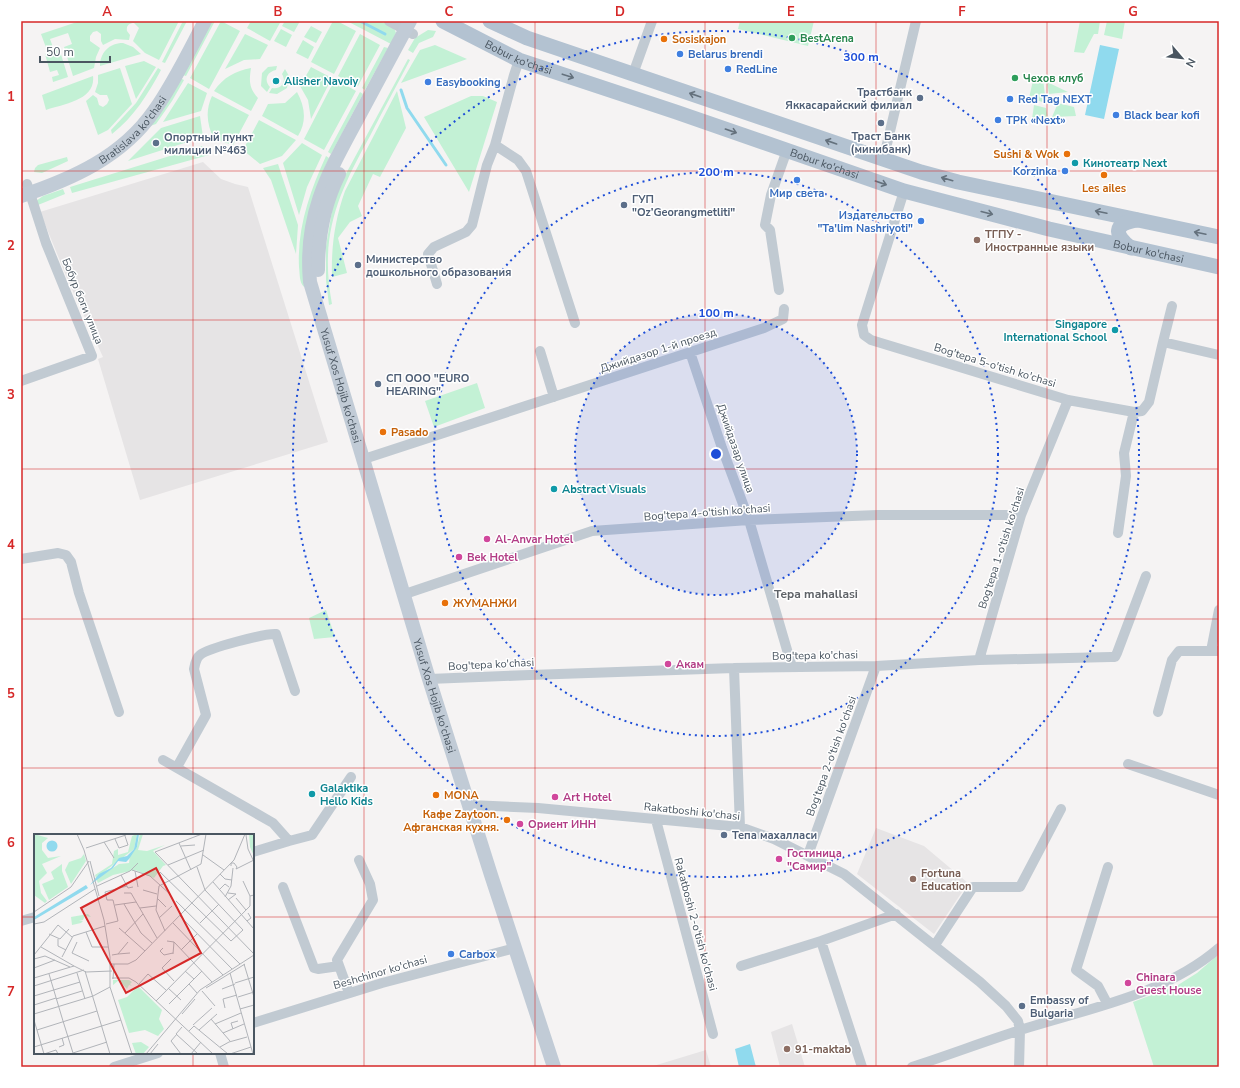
<svg xmlns="http://www.w3.org/2000/svg" width="1240" height="1088" font-family="'Nunito Sans',sans-serif">
  <style>
    .education { fill: #e6e4e5 }
    .green { fill: #c3f1d5 }
    .water { fill: #90daee }
    .lines { fill: none; stroke-linecap: round; stroke-linejoin: round }
    .stream { stroke: #90daee; stroke-width: 3 }
    .minor { stroke: #c1cad2; stroke-width: 10 }
    .secondary { stroke: #c1cbd6; stroke-width: 14 }
    .primary { stroke: #b3c2d1; stroke-width: 15 }
    .oneway { stroke: #64717d }
    .grid { fill: none; stroke: #d62828; stroke-width: 1; stroke-opacity: 0.55 }
    .ring { fill: none; stroke: #1d4ed8; stroke-width: 2; stroke-dasharray: 2 4 }
    .leisure-dot { fill: #2e9e5b; stroke: #fff; stroke-width: 1.5 }
    .food-dot { fill: #e8710a; stroke: #fff; stroke-width: 1.5 }
    .shop-dot { fill: #3f7fe0; stroke: #fff; stroke-width: 1.5 }
    .culture-dot { fill: #0f9aa8; stroke: #fff; stroke-width: 1.5 }
    .service-dot { fill: #5c6f8a; stroke: #fff; stroke-width: 1.5 }
    .education-dot { fill: #8d6e63; stroke: #fff; stroke-width: 1.5 }
    .hotel-dot { fill: #d1479c; stroke: #fff; stroke-width: 1.5 }
    .labels { text-anchor: middle; stroke-width: 3; stroke-linejoin: round; paint-order: stroke }
    .leisure-label { font-size: 11px; font-weight: bold; fill: #27864d; stroke: #fff; text-anchor: start }
    .food-label { font-size: 11px; font-weight: bold; fill: #c56008; stroke: #fff; text-anchor: start }
    .shop-label { font-size: 11px; font-weight: bold; fill: #366cbe; stroke: #fff; text-anchor: start }
    .street-label { font-size: 11px; fill: #4a5661; stroke: #fff }
    .culture-label { font-size: 11px; font-weight: bold; fill: #0d838f; stroke: #fff; text-anchor: start }
    .service-label { font-size: 11px; font-weight: bold; fill: #4e5e75; stroke: #fff; text-anchor: start }
    .education-label { font-size: 11px; font-weight: bold; fill: #785e54; stroke: #fff; text-anchor: start }
    .hotel-label { font-size: 11px; font-weight: bold; fill: #b23c85; stroke: #fff; text-anchor: start }
    .neighbourhood-label { font-size: 12px; font-weight: bold; fill: #5f6368; stroke: #fff }
    .inset-road { fill: none; stroke: #b1b4b9; stroke-width: 1 }
    .view { fill: #d62828; fill-opacity: 0.15; stroke: #d62828; stroke-width: 2 }
    .inset-edge { fill: none; stroke: #4a5661; stroke-width: 2 }
    .centre { fill: #1d4ed8; stroke: #fff; stroke-width: 2 }
    .ring-label { font-size: 12px; text-anchor: middle; font-weight: bold; fill: #1d4ed8; stroke: #fff; stroke-width: 3; stroke-linejoin: round; paint-order: stroke }
    .neatline { fill: none; stroke: #d62828; stroke-width: 1.5 }
    .grid-label { font-size: 13px; text-anchor: middle; font-weight: bold; fill: #d62828 }
  </style>
  <rect width="100%" height="100%" fill="#f5f3f3"/>
  <path class="education" d="M203,162L221,179L235,184L248,187L328,442L140,500L98,359L103,357L69,283L40,212Z
    M876,828L924,846L968,883L934,934L857,874Z
    M792,1024L805,1067H780L771,1032Z
    M706,1050L711,1067H650Z"/>
  <path class="green" d="M80,21H179L159,60L145,53L133,41L139,28L134,23C129,23 126,26 127,31L130,35L129,40L115,39L103,45L101,41V34L97,31L93,32L90,36V41L100,48L96,57L94,68L73,76L64,47L72,44L68,33L50,39L54,50L59,48L68,77L53,82L52,77L59,75L57,70L50,72L45,54L48,53L41,34Z
    M183,21H187L165,63L162,62Z
    M211,21H215L186,76L183,75Z
    M221,21L240,31L209,89L190,78Z
    M251,21H281L270,41L247,28Z
    M285,21H300L294,32L282,26Z
    M333,21H337L356,31L334,74L311,62Z
    M347,21C359,21 392,17 396,33L391,44Z
    M740,21H814L808,46L738,29Z
    M1080,21H1100L1098,34H1094L1084,53L1074,52Z
    M1107,21H1125L1122,39L1104,35Z
    M311,26L322,32L316,43L304,37Z
    M281,29L292,35L286,47L274,41Z
    M428,30L436,31L433,37L419,43L413,53L408,50L415,38Z
    M245,34L268,45L260,59L244,60L225,69Z
    M360,34L380,45L358,86L338,76Z
    M303,40L314,47L308,59L296,53Z
    M123,43L133,47L141,54L100,66C100,53 109,43 123,43Z
    M435,45L467,59L401,83L420,50Z
    M384,47L388,48L365,90L362,88Z
    M408,59L410,60C397,85 383,110 370,136C338,194 319,235 332,304L329,305L326,280V246L333,205L342,181Z
    M144,61L156,67L136,99L125,66Z
    M277,66L276,70C266,72 264,81 270,87L267,92L261,86L262,73L268,67Z
    M311,67L332,78L311,119L308,100L300,86Z
    M120,68L132,104L108,130L98,135L86,101L93,95L97,98L99,105L103,107L107,104L109,100L107,95H100L95,92L98,83V75Z
    M158,68L161,70C148,94 134,117 112,134L111,130L136,103Z
    M251,68C249,81 249,88 258,98L251,111L214,91C224,77 235,71 251,68Z
    M285,69L289,76L287,88L277,94L269,93L272,88C281,90 287,82 282,74Z
    M93,76C96,100 64,104 46,110L42,95Z
    M1034,76L1043,79L1046,103L1029,98Z
    M180,78L184,80L172,101L156,124L150,126Z
    M335,79L356,91L324,150L304,139Z
    M1047,82L1068,92L1049,94Z
    M188,83L207,93L201,111L163,122Z
    M397,91L406,128L380,177L373,174L358,206L362,216L350,222L338,238L347,273L332,277C331,247 335,219 345,191Z
    M297,92C305,107 307,121 298,136L262,116L268,104L285,103Z
    M360,92L363,94L331,154L328,152Z
    M212,96L249,115L233,145L214,139C207,125 205,111 212,96Z
    M471,96H483L497,102L469,192L424,117Z
    M1058,103L1074,107L1076,116L1052,117Z
    M1034,105L1046,108L1048,118L1032,119Z
    M200,116L203,137L128,161L161,128Z
    M259,120L296,140L282,156L260,164L243,150Z
    M302,143L322,155L307,187L299,215L283,163Z
    M202,146L209,155L72,193L70,187Z
    M326,156L329,158C308,204 301,236 304,287C299,282 300,275 299,267C297,228 310,191 326,156Z
    M67,157L68,161L42,173L34,172L35,168L38,165Z
    M278,164L298,225L296,254L271,180L263,168Z
    M63,189L65,194L38,205L36,201L43,196Z
    M477,383L485,408L434,427L425,401Z
    M326,610L335,637L314,639L309,618Z
    M1219,954V1067H1154L1133,1002L1178,985L1197,973Z"/>
  <path class="water" d="M1100,45L1119,49L1104,119L1085,115Z
    M750,1044L756,1067H739L735,1049Z"/>
  <g class="lines">
    <path class="stream" d="M360,21L385,34
      M401,90L407,108L446,165"/>
    <path class="minor" d="M389,21L413,34
      M519,60L514,75L495,145L518,160L526,171L575,323
      M633,74L652,21
      M883,161L916,21
      M904,191L862,325L864,335L871,340L1068,400L1134,412L1142,411L1149,402L1163,342L1219,355
      M437,284L428,254L434,247L466,232L472,225L487,165L495,145
      M779,290L770,230L765,225L771,195L787,150
      M1163,342L1172,306
      M540,351L554,397
      M690,352L722,448L749,520L792,667
      M21,381L92,356L46,243L27,184
      M364,459L764,328L783,319L784,309
      M1118,533L1126,476L1124,453L1134,412
      M21,559L58,553L66,555L71,562L79,593L119,712
      M405,594L592,531L749,520L878,515H1021
      M1211,651L1219,610
      M979,660L1021,515L1068,400
      M734,668L740,827
      M429,679L530,675L734,668L876,666L979,660L1111,657H1115L1117,653L1146,576
      M1158,712L1172,660L1179,651H1219
      M163,760L273,823L289,841L312,835L351,777
      M1128,764L1219,795
      M177,767L206,715L194,669C195,664 196,658 200,655C208,648 266,633 276,634L295,691
      M470,805L538,808L740,827L774,839L844,874L980,982L1006,1006L1018,1021L1020,1030L1019,1067
      M656,820L713,1034
      M253,852L289,841
      M808,855L876,666
      M283,887L314,968L318,969L339,966
      M21,921L35,917
      M821,941L862,1067
      M935,945L973,887H1020L1061,809
      M741,966L821,941L896,914
      M349,993L337,960L373,900L370,884L359,860
      M1107,1003L1098,986L1076,970L1108,867
      M253,1023L382,983L515,948
      M220,1053L224,1067
      M114,1067L158,1053
      M912,1067C952,1054 991,1039 1030,1027C1095,1007 1167,993 1219,948"/>
    <g class="secondary">
      <path id="s1" d="M410,21C393,53 375,86 358,118C327,175 304,215 310,282L429,679L491,875L554,1067"/>
      <path id="s2" d="M21,196C72,179 122,157 154,111C174,83 189,51 205,21"/>
      <path d="M318,270C318,237 324,204 339,174"/>
    </g>
    <g class="primary">
      <path id="s3" d="M443,21L519,60L676,112L904,191L1049,229L1219,267"/>
      <path d="M490,21L527,38L921,172L958,182L1219,237"/>
      <path d="M1131,248C1113,235 1114,223 1137,220"/>
    </g>
  </g>
  <defs><path id="oneway-shaft" d="M-6 0H5M1.5-3L5.5 0L1.5 3" fill="none" stroke-width="1.6" stroke-linecap="round" stroke-linejoin="round"/></defs>
  <g class="oneway">
    <use href="#oneway-shaft" transform="translate(568 76) rotate(18)"/>
    <use href="#oneway-shaft" transform="translate(695 95) rotate(-161)"/>
    <use href="#oneway-shaft" transform="translate(731 131) rotate(19)"/>
    <use href="#oneway-shaft" transform="translate(831 142) rotate(-161)"/>
    <use href="#oneway-shaft" transform="translate(947 179) rotate(-164)"/>
    <use href="#oneway-shaft" transform="translate(881 183) rotate(19)"/>
    <use href="#oneway-shaft" transform="translate(1101 212) rotate(-168)"/>
    <use href="#oneway-shaft" transform="translate(987 213) rotate(14)"/>
    <use href="#oneway-shaft" transform="translate(1200 233) rotate(-168)"/>
  </g>
  <path class="grid" d="M193,21V835M364,21V1067M535,21V1067M705,21V1067M876,21V1067M1047,21V1067M21,171H1219M21,320H1219M21,469H1219M21,619H1219M21,768H1219M21,917H35M253,917H1219M193,1053V1067"/>
  <circle cx="716" cy="454" r="141" fill="#1d4ed8" fill-opacity=".12"/>
  <g class="ring">
    <circle cx="716" cy="454" r="141"/>
    <circle cx="716" cy="454" r="282"/>
    <circle cx="716" cy="454" r="423"/>
  </g>
  <g class="leisure-dot">
    <circle cx="792" cy="38" r="4"/>
    <circle cx="1015" cy="78" r="4"/>
  </g>
  <g class="food-dot">
    <circle cx="664" cy="39" r="4"/>
    <circle cx="1067" cy="154" r="4"/>
    <circle cx="1104" cy="175" r="4"/>
    <circle cx="383" cy="432" r="4"/>
    <circle cx="445" cy="603" r="4"/>
    <circle cx="436" cy="795" r="4"/>
    <circle cx="507" cy="820" r="4"/>
  </g>
  <g class="shop-dot">
    <circle cx="680" cy="54" r="4"/>
    <circle cx="728" cy="69" r="4"/>
    <circle cx="428" cy="82" r="4"/>
    <circle cx="1010" cy="99" r="4"/>
    <circle cx="1116" cy="115" r="4"/>
    <circle cx="998" cy="120" r="4"/>
    <circle cx="1065" cy="171" r="4"/>
    <circle cx="797" cy="180" r="4"/>
    <circle cx="921" cy="221" r="4"/>
    <circle cx="451" cy="954" r="4"/>
  </g>
  <g class="culture-dot">
    <circle cx="276" cy="81" r="4"/>
    <circle cx="1075" cy="163" r="4"/>
    <circle cx="1115" cy="330" r="4"/>
    <circle cx="554" cy="489" r="4"/>
    <circle cx="312" cy="794" r="4"/>
  </g>
  <g class="service-dot">
    <circle cx="920" cy="98" r="4"/>
    <circle cx="881" cy="123" r="4"/>
    <circle cx="156" cy="143" r="4"/>
    <circle cx="624" cy="205" r="4"/>
    <circle cx="358" cy="265" r="4"/>
    <circle cx="378" cy="384" r="4"/>
    <circle cx="724" cy="835" r="4"/>
    <circle cx="1022" cy="1006" r="4"/>
  </g>
  <g class="education-dot">
    <circle cx="977" cy="240" r="4"/>
    <circle cx="913" cy="879" r="4"/>
    <circle cx="787" cy="1049" r="4"/>
  </g>
  <g class="hotel-dot">
    <circle cx="487" cy="539" r="4"/>
    <circle cx="459" cy="557" r="4"/>
    <circle cx="668" cy="664" r="4"/>
    <circle cx="555" cy="797" r="4"/>
    <circle cx="520" cy="824" r="4"/>
    <circle cx="779" cy="859" r="4"/>
    <circle cx="1128" cy="983" r="4"/>
  </g>
  <g class="labels">
    <g class="leisure-label">
      <text x="800" y="42">BestArena</text>
      <text x="1023" y="82">Чехов клуб</text>
    </g>
    <g class="food-label">
      <text x="672" y="43">Sosiskajon</text>
      <text x="1059" y="158" text-anchor="end">Sushi &amp; Wok</text>
      <text x="1104" y="192" text-anchor="middle">Les ailes</text>
      <text x="391" y="436">Pasado</text>
      <text x="453" y="607">ЖУМАНЖИ</text>
      <text x="444" y="799">MONA</text>
      <text x="499" y="818" text-anchor="end">Кафе Zaytoon.<tspan x="499" dy="13">Афганская кухня.</tspan></text>
    </g>
    <g class="shop-label">
      <text x="688" y="58">Belarus brendi</text>
      <text x="736" y="73">RedLine</text>
      <text x="436" y="86">Easybooking</text>
      <text x="1018" y="103">Red Tag NEXT</text>
      <text x="1124" y="119">Black bear kofi</text>
      <text x="1006" y="124">ТРК «Next»</text>
      <text x="1057" y="175" text-anchor="end">Korzinka</text>
      <text x="797" y="197" text-anchor="middle">Мир света</text>
      <text x="913" y="219" text-anchor="end">Издательство<tspan x="913" dy="13">"Ta'lim Nashriyoti"</tspan></text>
      <text x="459" y="958">Carbox</text>
    </g>
    <g class="street-label">
      <text dy="4" stroke="none"><textPath href="#s3" startOffset="84">Bobur ko'chasi</textPath></text>
      <text dy="4" stroke="none"><textPath href="#s2" startOffset="132">Bratislava ko'chasi</textPath></text>
      <text dy="4" stroke="none"><textPath href="#s3" startOffset="408">Bobur ko'chasi</textPath></text>
      <text dy="4" stroke="none"><textPath href="#s3" startOffset="744">Bobur ko'chasi</textPath></text>
      <text transform="translate(83 301) rotate(68)" y="4">Бобур боги улица</text>
      <text transform="translate(658 350) rotate(-18)" y="4">Джийдазор 1-й проезд</text>
      <text transform="translate(995 365) rotate(17)" y="4">Bog'tepa 5-o'tish ko'chasi</text>
      <text dy="4" stroke="none"><textPath href="#s1" startOffset="392">Yusuf Xos Hojib ko'chasi</textPath></text>
      <text transform="translate(736 448) rotate(71)" y="4">Джийдазар улица</text>
      <text transform="translate(707 512) rotate(-4)" y="4">Bog'tepa 4-o'tish ko'chasi</text>
      <text transform="translate(1001 548) rotate(-72)" y="4">Bog'tepa 1-o'tish ko'chasi</text>
      <text transform="translate(815 655) rotate(-1)" y="4">Bog'tepa ko'chasi</text>
      <text transform="translate(491 664) rotate(-3)" y="4">Bog'tepa ko'chasi</text>
      <text dy="4" stroke="none"><textPath href="#s1" startOffset="716">Yusuf Xos Hojib ko'chasi</textPath></text>
      <text transform="translate(831 756) rotate(-70)" y="4">Bog'tepa 2-o'tish ko'chasi</text>
      <text transform="translate(692 811) rotate(6)" y="4">Rakatboshi ko'chasi</text>
      <text transform="translate(696 924) rotate(75)" y="4">Rakatboshi 2-o'tish ko'chasi</text>
      <text transform="translate(380 972) rotate(-16)" y="4">Beshchinor ko'chasi</text>
    </g>
    <g class="culture-label">
      <text x="284" y="85">Alisher Navoiy</text>
      <text x="1083" y="167">Кинотеатр Next</text>
      <text x="1107" y="328" text-anchor="end">Singapore<tspan x="1107" dy="13">International School</tspan></text>
      <text x="562" y="493">Abstract Visuals</text>
      <text x="320" y="792">Galaktika<tspan x="320" dy="13">Hello Kids</tspan></text>
    </g>
    <g class="service-label">
      <text x="912" y="96" text-anchor="end">Трастбанк<tspan x="912" dy="13">Яккасарайский филиал</tspan></text>
      <text x="881" y="140" text-anchor="middle">Траст Банк<tspan x="881" dy="13">(минибанк)</tspan></text>
      <text x="164" y="141">Опортный пункт<tspan x="164" dy="13">милиции №463</tspan></text>
      <text x="632" y="203">ГУП<tspan x="632" dy="13">"Oz’Georangmetliti"</tspan></text>
      <text x="366" y="263">Министерство<tspan x="366" dy="13">дошкольного образования</tspan></text>
      <text x="386" y="382">СП ООО "EURO<tspan x="386" dy="13">HEARING"</tspan></text>
      <text x="732" y="839">Тепа махалласи</text>
      <text x="1030" y="1004">Embassy of<tspan x="1030" dy="13">Bulgaria</tspan></text>
    </g>
    <g class="education-label">
      <text x="985" y="238">ТГПУ -<tspan x="985" dy="13">Иностранные языки</tspan></text>
      <text x="921" y="877">Fortuna<tspan x="921" dy="13">Education</tspan></text>
      <text x="795" y="1053">91-maktab</text>
    </g>
    <g class="hotel-label">
      <text x="495" y="543">Al-Anvar Hotel</text>
      <text x="467" y="561">Bek Hotel</text>
      <text x="676" y="668">Акам</text>
      <text x="563" y="801">Art Hotel</text>
      <text x="528" y="828">Ориент ИНН</text>
      <text x="787" y="857">Гостиница<tspan x="787" dy="13">"Самир"</tspan></text>
      <text x="1136" y="981">Chinara<tspan x="1136" dy="13">Guest House</tspan></text>
    </g>
    <g class="neighbourhood-label">
      <text x="816" y="598">Tepa mahallasi</text>
    </g>
  </g>
  <g transform="translate(34 834)">
    <rect width="220" height="220" fill="#f5f3f3"/>
    <path d="M0,0L14,4L8,9V16L14,24L27,22L8,30L13,39L5,47L7,59L13,67L11,69L0,61ZM103,0L100,15L62,44L61,41L78,30L80,17L84,15V21L94,18L98,2ZM106,0H109L104,16L113,17L131,11L119,17L132,31L129,32L120,44L101,36L79,41L64,49L62,45L85,30L95,29L96,21L103,13ZM215,0H220V22L216,13ZM50,20L52,27L37,50L31,36L35,28L47,24ZM28,30V37L34,53L15,66L8,50L20,45L17,38ZM54,80L57,83L52,82L53,86L51,81L49,86H45L49,87L47,89L38,91L37,83ZM79,146H95L98,148L96,150L98,152L95,151L93,155L85,146L79,151ZM104,152L128,176L125,185L130,195L124,202L111,196L95,199L84,166L93,163ZM107,208L115,213L109,220H102L98,209Z" fill="#c3f1d5"/>
    <path d="M103,0H105L103,13L95,25L92,28L84,27L79,34L56,51L65,40L77,34L85,24L93,22L100,15ZM12.5 12a5.5 5.5 0 1 1 11 0a5.5 5.5 0 1 1-11 0ZM52,51L54,54L0,86V83Z" fill="#90daee"/>
    <path class="inset-road" d="M43,0L50,16L70,86L76,123V153L98,220M168,0L121,18L220,120M212,1L214,15L220,28M81,5L85,14L94,11L91,2M70,8L80,24M145,9L157,36M147,12L161,11M52,14L92,1M169,21L190,36M56,27L65,62M134,31L170,16M197,32V29H200L203,33L202,35M202,35L220,26M98,36L116,42L137,61M101,37L104,53M126,38L197,107L209,96L171,56L163,33M186,40L191,45L198,46M87,41L94,54L99,53M209,47L216,62M179,48L213,87M63,52L96,37L104,29M109,56L123,60M185,56L191,50L195,53M90,59H97L123,104M191,63L197,52L199,34M123,64L132,73M202,64L212,76M194,66L202,60L194,59M142,67L206,130M90,70L107,99L118,109M81,71L102,68M106,74L122,72M0,78L37,53L55,27M214,79L217,84L213,87L220,95M146,82L198,135M125,84L138,72M139,89L189,141M166,89L185,70M0,90L10,88L61,55M72,90L84,87L79,66H73L71,58L93,52M85,94L111,117M131,97L122,76L125,52L167,30L172,0M52,98L58,113H74M91,99L109,80M15,100L26,105L35,95M24,105V112L32,116M133,107L140,108L139,120M43,108L38,119L55,127M140,108L178,148M7,113L40,132M129,114L126,117L130,121L139,119M147,116L163,100M84,120L96,119M0,121L24,91L38,103M78,121L84,120L94,108M28,123L39,102L71,92M0,125L11,122L36,133M137,125L128,134L140,147M76,130H94L102,126L200,26L211,0M210,130L220,163M0,134L21,126M51,137L76,220M151,137L160,145M43,139L51,165M196,139L219,220M15,140L29,187M0,144L40,132L52,138L78,137M78,144H95L102,148L179,220M79,145L80,130M201,149L220,143M105,150L114,140L132,156M155,150L163,159M0,152L50,136M134,154L147,166M172,154L211,130M188,155L201,150M168,157L181,172M0,162L46,148M204,163L220,158M22,165L48,157M122,167L216,72V62L220,61M135,170L168,137M0,171L22,164M191,174L189,165L203,161M206,175L220,171M0,180L59,162L76,153M148,180L161,165M177,185L196,207M0,186L10,220M29,187L39,219M181,190L207,179M159,191L178,174M148,193L142,200L164,220M199,195L197,189L204,187M3,196L63,177M165,196L183,180M155,197L160,192L194,220M189,199L210,190M143,200L137,207L147,220M0,213L87,186M25,213L30,211L28,204M186,213L195,208L213,203M39,219L73,208M10,220L22,216L24,220M112,220L166,156L220,121M116,220L124,210M157,220L167,208M196,220L217,213"/>
    <path class="view" d="M122,34L167,119L92,159L47,74Z"/>
    <rect width="220" height="220" class="inset-edge"/>
  </g>
  <circle cx="716" cy="454" r="6" class="centre"/>
  <g class="ring-label">
    <text x="861" y="61">300 m</text>
    <text x="716" y="176">200 m</text>
    <text x="716" y="317">100 m</text>
  </g>
  <rect width="1240" height="1088" fill="none" stroke="#ffffff" stroke-width="44"/>
  <g transform="translate(1182 58) rotate(118)" stroke="#ffffff" stroke-width="3" paint-order="stroke">
  <path d="M0-3L7 15L0 10L-7 15Z" fill="#4a5661"/>
  <text y="-6" font-size="11" font-weight="bold" text-anchor="middle" fill="#4a5661">N</text>
  </g>
  <path d="M40 56v6h70v-6" fill="none" stroke="#4a5661" stroke-width="2"/>
  <text x="46" y="56" font-size="12" fill="#4a5661" stroke="#ffffff" stroke-width="3" paint-order="stroke">50 m</text>
  <rect x="22" y="22" width="1196" height="1044" class="neatline"/>
  <g class="grid-label">
    <text x="107" y="16">A</text>
    <text x="278" y="16">B</text>
    <text x="449" y="16">C</text>
    <text x="620" y="16">D</text>
    <text x="791" y="16">E</text>
    <text x="962" y="16">F</text>
    <text x="1133" y="16">G</text>
    <text x="11" y="101">1</text>
    <text x="11" y="250">2</text>
    <text x="11" y="399">3</text>
    <text x="11" y="549">4</text>
    <text x="11" y="698">5</text>
    <text x="11" y="847">6</text>
    <text x="11" y="996">7</text>
  </g>
</svg>
